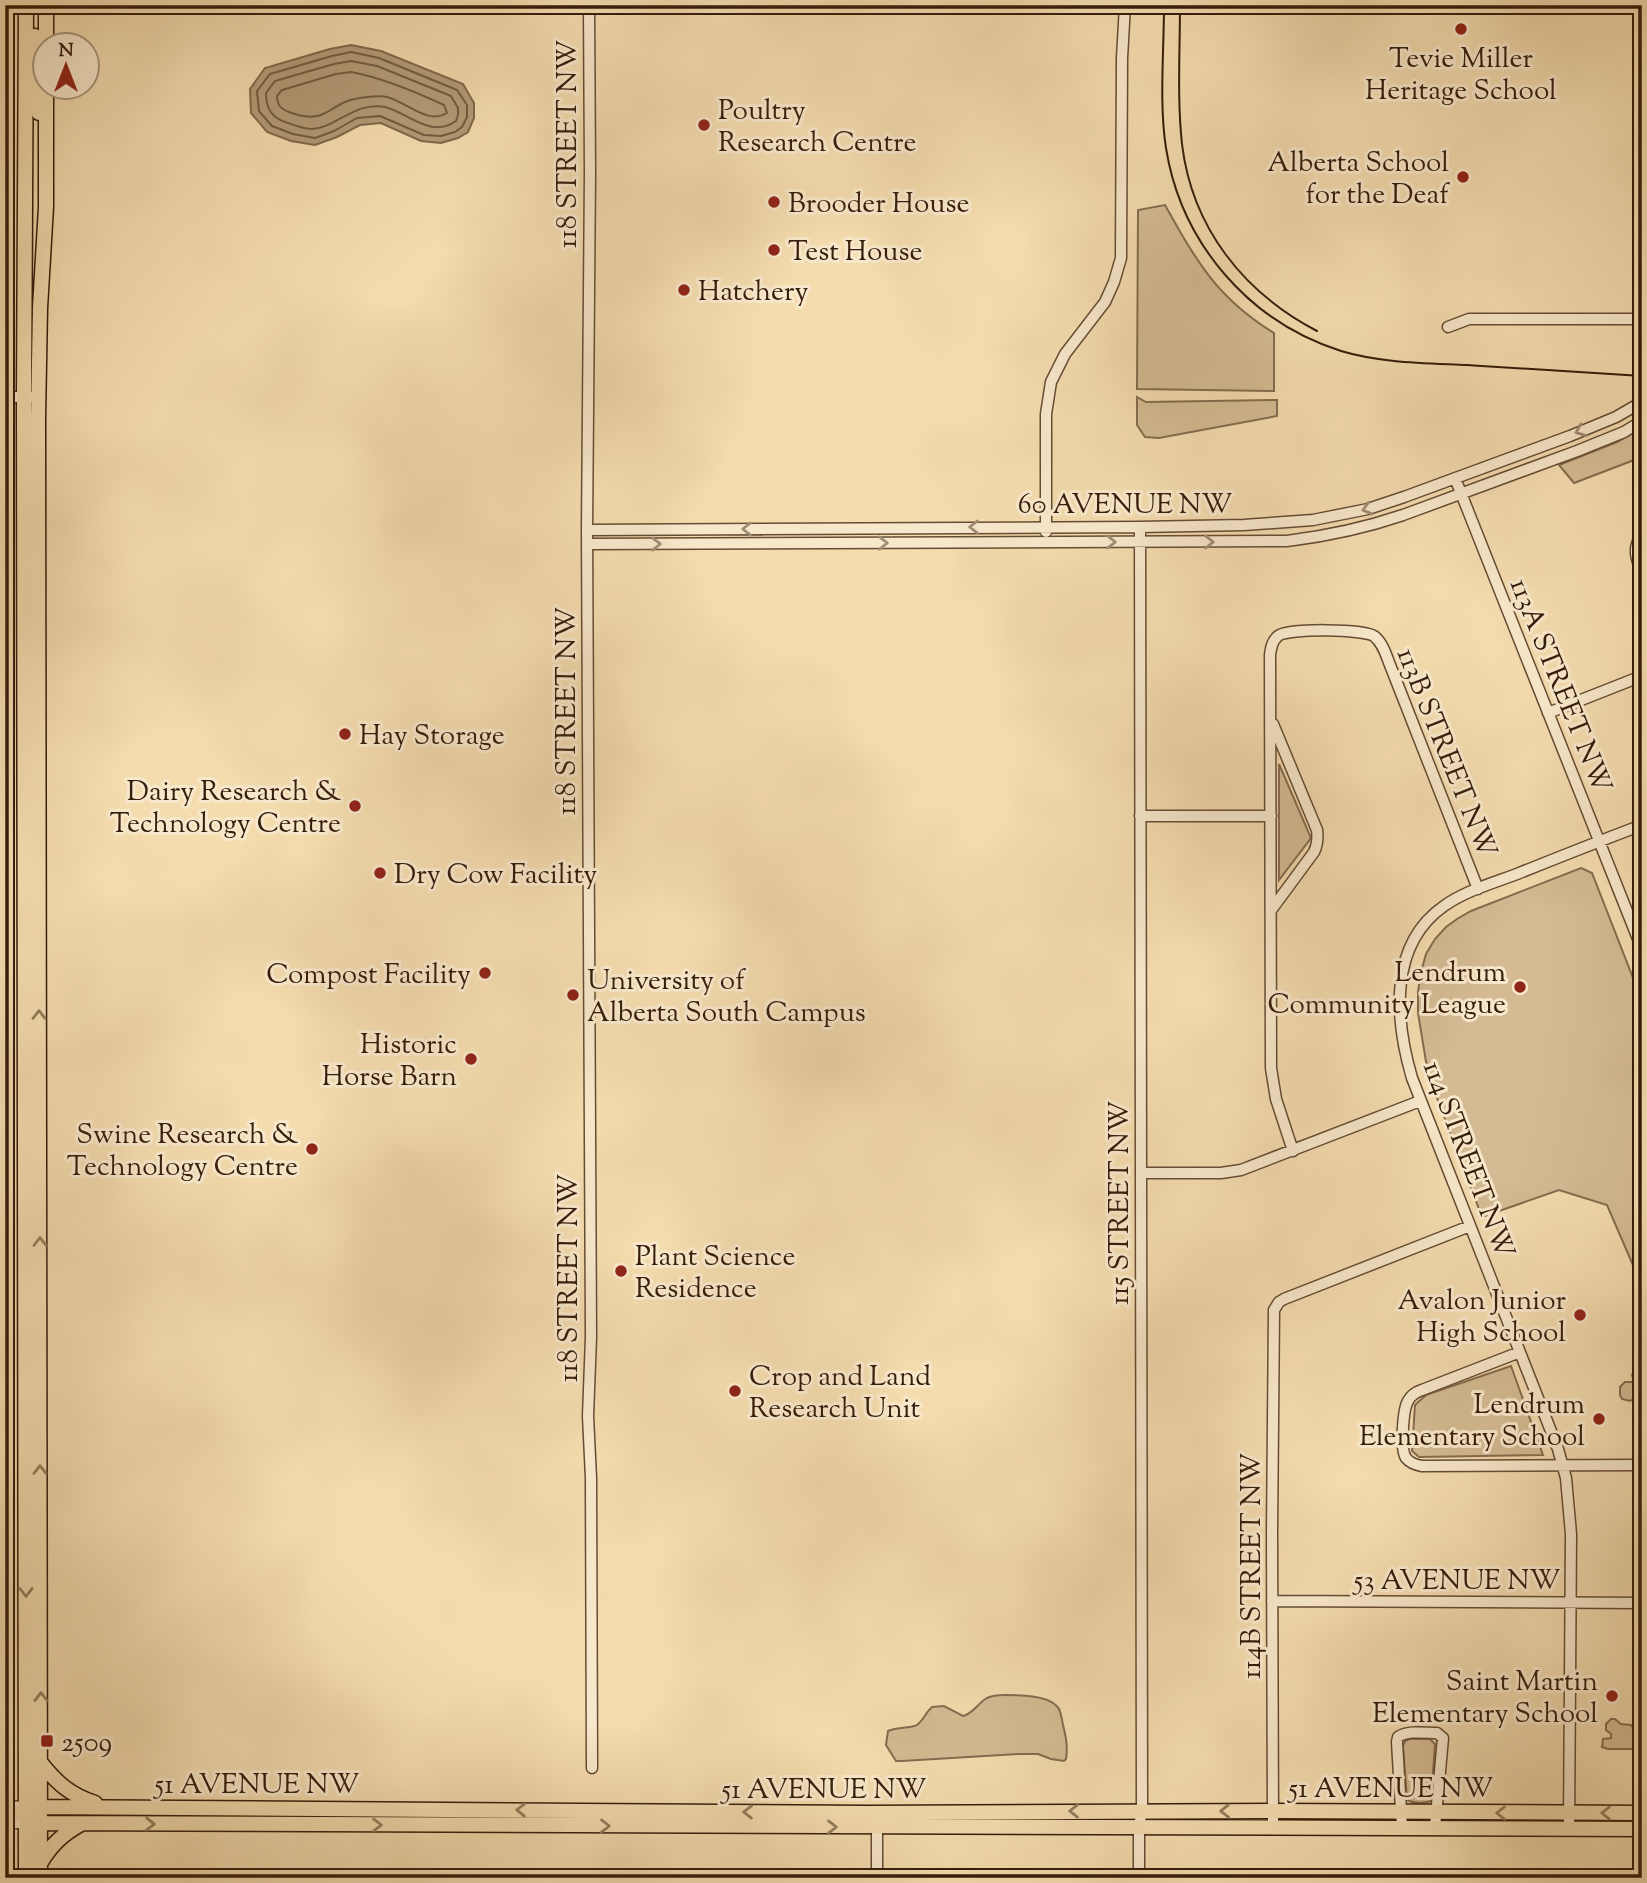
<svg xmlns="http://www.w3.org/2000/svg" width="1647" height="1883" font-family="'Sorts Mill Goudy',serif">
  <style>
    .green { fill: #d4bb93; stroke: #856c4f; stroke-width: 2 }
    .water { fill: #b39b77; stroke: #81684c; stroke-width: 2 }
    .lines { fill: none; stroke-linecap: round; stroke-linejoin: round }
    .shore { stroke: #745c41; stroke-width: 2 }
    .minor-casing { stroke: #664c34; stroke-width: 13 }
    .major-casing { stroke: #361c0b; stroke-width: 17 }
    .minor { stroke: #f8e8cb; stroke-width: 10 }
    .major { stroke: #f4dcaf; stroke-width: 14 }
    .tram { stroke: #361c0b; stroke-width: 2 }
    .oneway { stroke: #a18c75 }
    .oneway2 { stroke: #957c5d }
    .poi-dot { fill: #8f2418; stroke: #f8e8cb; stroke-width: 2.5 }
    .labels { text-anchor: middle; stroke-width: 6; stroke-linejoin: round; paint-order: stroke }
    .poi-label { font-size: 28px; fill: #361c0b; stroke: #f8e8cb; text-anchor: start }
    .street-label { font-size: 28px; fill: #361c0b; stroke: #f8e8cb }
  </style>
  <rect width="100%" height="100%" fill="#f4dcaf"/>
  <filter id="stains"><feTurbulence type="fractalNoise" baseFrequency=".00286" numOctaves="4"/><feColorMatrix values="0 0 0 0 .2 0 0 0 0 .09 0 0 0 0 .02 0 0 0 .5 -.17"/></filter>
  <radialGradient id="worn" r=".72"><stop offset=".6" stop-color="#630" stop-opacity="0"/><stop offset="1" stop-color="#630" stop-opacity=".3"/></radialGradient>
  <path class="green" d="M5,108L9,112L8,173H5Z
    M1165,205C1197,262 1217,298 1274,333V391L1137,389L1138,210Z
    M1137,397L1146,402L1277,400V416L1159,438L1145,437L1137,425Z
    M1642,428V457L1574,483L1559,465L1617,442Z
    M8,429L11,906L5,904V430Z
    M1279,764L1311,838L1279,880Z
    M1581,868L1592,873L1642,1001V1286L1607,1205L1559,1190L1482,1217L1428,1074L1418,1013V992L1421,972L1426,954L1435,939L1446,927L1457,919L1471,911Z
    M1511,1366L1543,1455L1419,1457L1412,1451L1415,1405L1426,1395Z
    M1642,1366V1401L1636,1397L1630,1401L1622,1399L1620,1395V1387L1625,1382H1634L1632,1375L1636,1369Z
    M1005,1695C1019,1695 1051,1695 1059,1709C1061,1713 1062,1720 1063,1725C1066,1737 1068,1746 1066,1759L1064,1761L1051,1759L1038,1754H1018L902,1761H896L886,1745L888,1731C897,1727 913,1728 917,1725C923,1721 926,1712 932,1707L944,1706L963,1716C974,1713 978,1703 987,1698C993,1695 999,1695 1005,1695Z
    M1611,1719H1615L1621,1724L1631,1725L1638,1733L1637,1743L1632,1749H1608L1602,1747L1603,1739L1611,1738V1734L1606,1730V1724Z
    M1410,1739H1430L1435,1744L1431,1801C1424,1804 1413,1803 1407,1800L1403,1746L1405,1741Z"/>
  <path class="water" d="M351,45L381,51L463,84L474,103V118L468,132L458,138L441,143L421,141L381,123L360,125L337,137L315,145L291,141L267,132L251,113L250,89L265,68L330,49Z"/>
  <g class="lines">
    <path class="shore" d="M351,52L379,58L457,90L467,105V117L462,127L455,132L441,136L424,135L380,116L357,118L334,131L315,138L293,134L272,126L259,111L257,91L270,74L332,56Z
      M351,61L377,66L451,96L458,108V115L456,121C430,139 409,113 385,107C355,101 336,128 312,129C303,129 294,125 285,122C271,117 266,108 266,93L275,81L334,64Z
      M351,72C383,78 414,91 444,105L447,113C427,125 407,102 387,97C379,95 369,97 360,98C328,102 328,127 289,112C281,109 277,105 277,96L282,90L336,74Z"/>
    <g class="minor-casing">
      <path id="minor" d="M589,5L590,173L587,530L591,1337L588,1416L591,1478L592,1768
        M1448,327L1469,319H1642
        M5,397H30
        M1455,478L1642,949
        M587,530L1140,527L1244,525L1313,520L1368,509L1404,497L1570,436L1616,417L1642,402
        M1046,532V414L1051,382L1065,354L1105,302L1114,282L1121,258L1122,58L1125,5
        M1642,535C1632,547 1636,559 1642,573
        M587,544L1287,541C1327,536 1365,528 1403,515L1577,451L1624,432L1642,421
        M1548,713L1642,676
        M1140,816H1271
        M1272,909L1314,852C1318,844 1318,838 1317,830L1273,724
        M1293,1151L1276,1099L1271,1068L1270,655C1271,648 1272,641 1278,636C1288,628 1364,629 1374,636C1383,643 1386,655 1390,665L1478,889
        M1142,1173H1221L1241,1170L1420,1101
        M1520,1352L1422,1390C1416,1392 1411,1395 1408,1401C1403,1409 1400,1450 1406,1458C1410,1463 1416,1465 1422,1466L1642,1465
        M1272,1601L1642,1603
        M5,1806L24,1807
        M5,1823H26
        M1273,1827L1272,1533L1274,1310L1279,1302L1284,1299L1470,1226
        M1402,1827L1397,1742L1398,1737C1408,1730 1425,1733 1437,1733L1443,1738L1435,1827
        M1569,1828L1571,1534L1566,1478L1558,1449L1412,1078C1395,1020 1388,945 1444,906C1465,891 1493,883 1517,874C1559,857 1600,841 1642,825
        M877,1878V1819
        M1139,1878V1826L1142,1811L1140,527"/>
    </g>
    <g class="major-casing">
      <path id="major" d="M35,36L36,91L39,113
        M46,46V5
        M41,1763C57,1783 70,1795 95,1803
        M32,1807L868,1813L1273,1811L1642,1813
        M5,1814L27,1812L35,1809
        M35,1823L1642,1829
        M41,1862C52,1844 63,1834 81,1824
        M26,1878L24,397L26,5
        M40,1878L38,418L40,308L46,207V88"/>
    </g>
    <use href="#minor" class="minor"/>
    <use href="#major" class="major"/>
    <path class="tram" d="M1164,5C1164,52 1159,103 1166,148C1181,243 1249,322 1341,351C1381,363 1425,363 1467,365C1525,369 1583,372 1642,376
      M1180,5C1180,51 1177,98 1182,144C1192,228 1244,293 1317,331"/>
  </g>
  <defs><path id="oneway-chevron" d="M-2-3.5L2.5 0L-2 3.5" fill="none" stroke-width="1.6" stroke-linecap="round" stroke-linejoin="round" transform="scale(1.75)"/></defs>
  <g class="oneway">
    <use href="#oneway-chevron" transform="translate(1580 431) rotate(158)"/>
    <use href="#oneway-chevron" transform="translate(1367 509) rotate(164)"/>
    <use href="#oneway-chevron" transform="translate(974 527) rotate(180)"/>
    <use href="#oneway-chevron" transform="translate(747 529) rotate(180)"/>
    <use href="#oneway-chevron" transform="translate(1111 542)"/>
    <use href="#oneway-chevron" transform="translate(1209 542)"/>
    <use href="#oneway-chevron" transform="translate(883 543)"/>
    <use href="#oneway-chevron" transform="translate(656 544)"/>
  </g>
  <g class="oneway2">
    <use href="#oneway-chevron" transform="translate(39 1015) rotate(-90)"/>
    <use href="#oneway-chevron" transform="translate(40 1242) rotate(-90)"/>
    <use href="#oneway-chevron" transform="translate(40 1470) rotate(-90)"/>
    <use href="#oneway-chevron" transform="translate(26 1592) rotate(90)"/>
    <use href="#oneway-chevron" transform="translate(41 1697) rotate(-90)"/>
    <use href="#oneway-chevron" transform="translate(521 1810) rotate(-179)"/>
    <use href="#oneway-chevron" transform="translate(1074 1811) rotate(180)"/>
    <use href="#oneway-chevron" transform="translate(1225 1811) rotate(179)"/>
    <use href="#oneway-chevron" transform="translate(748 1812) rotate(-179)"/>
    <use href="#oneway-chevron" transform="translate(1501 1813) rotate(-180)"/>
    <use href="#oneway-chevron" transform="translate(1606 1813) rotate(-180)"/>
    <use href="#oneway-chevron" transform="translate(150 1824) rotate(1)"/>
    <use href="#oneway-chevron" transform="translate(377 1825)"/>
    <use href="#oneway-chevron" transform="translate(605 1826)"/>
    <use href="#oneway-chevron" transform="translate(832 1827)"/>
  </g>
  <g class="poi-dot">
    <circle cx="1461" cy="29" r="7"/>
    <circle cx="704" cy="125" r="7"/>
    <circle cx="1463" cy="177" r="7"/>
    <circle cx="774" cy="202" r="7"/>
    <circle cx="774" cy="250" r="7"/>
    <circle cx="684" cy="290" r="7"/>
    <circle cx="345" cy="734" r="7"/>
    <circle cx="355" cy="806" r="7"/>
    <circle cx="380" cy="873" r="7"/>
    <circle cx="485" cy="973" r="7"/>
    <circle cx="1520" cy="987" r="7"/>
    <circle cx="573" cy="995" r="7"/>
    <circle cx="471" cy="1059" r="7"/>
    <circle cx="312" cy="1149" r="7"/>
    <circle cx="621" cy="1271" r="7"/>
    <circle cx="1580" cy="1315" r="7"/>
    <circle cx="735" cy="1391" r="7"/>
    <circle cx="1599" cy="1419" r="7"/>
    <circle cx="1612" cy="1696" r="7"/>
    <rect x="40" y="1734" width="14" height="14" rx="3.5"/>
  </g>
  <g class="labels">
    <g class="poi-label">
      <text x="1461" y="67" text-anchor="middle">Tevie Miller<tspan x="1461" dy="32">Heritage School</tspan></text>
      <text x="718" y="119">Poultry<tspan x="718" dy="32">Research Centre</tspan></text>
      <text x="1449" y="171" text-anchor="end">Alberta School<tspan x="1449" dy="32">for the Deaf</tspan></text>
      <text x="788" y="212">Brooder House</text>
      <text x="788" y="260">Test House</text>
      <text x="698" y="300">Hatchery</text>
      <text x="359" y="744">Hay Storage</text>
      <text x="341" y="800" text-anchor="end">Dairy Research &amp;<tspan x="341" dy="32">Technology Centre</tspan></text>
      <text x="394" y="883">Dry Cow Facility</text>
      <text x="1506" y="981" text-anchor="end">Lendrum<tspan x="1506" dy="32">Community League</tspan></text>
      <text x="471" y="983" text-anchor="end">Compost Facility</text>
      <text x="587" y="989">University of<tspan x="587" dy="32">Alberta South Campus</tspan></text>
      <text x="457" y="1053" text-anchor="end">Historic<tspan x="457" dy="32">Horse Barn</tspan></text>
      <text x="298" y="1143" text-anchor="end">Swine Research &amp;<tspan x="298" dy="32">Technology Centre</tspan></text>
      <text x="635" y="1265">Plant Science<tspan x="635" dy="32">Residence</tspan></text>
      <text x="1566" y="1309" text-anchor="end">Avalon Junior<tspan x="1566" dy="32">High School</tspan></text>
      <text x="749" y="1385">Crop and Land<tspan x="749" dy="32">Research Unit</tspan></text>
      <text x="1585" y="1413" text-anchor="end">Lendrum<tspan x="1585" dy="32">Elementary School</tspan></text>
      <text x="1598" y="1690" text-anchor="end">Saint Martin<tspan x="1598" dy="32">Elementary School</tspan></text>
      <text x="61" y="1751">2509</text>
    </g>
    <g class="street-label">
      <text transform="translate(566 144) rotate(-90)" y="10">118 STREET NW</text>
      <text x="1125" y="513">60 AVENUE NW</text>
      <text transform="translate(1562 685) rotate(68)" y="10">113A STREET NW</text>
      <text transform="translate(565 711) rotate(-90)" y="10">118 STREET NW</text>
      <text transform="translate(1448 752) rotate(68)" y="10">113B STREET NW</text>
      <text transform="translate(1470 1159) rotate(69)" y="10">114 STREET NW</text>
      <text transform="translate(1118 1203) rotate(-90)" y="10">115 STREET NW</text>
      <text transform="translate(567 1278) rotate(-90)" y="10">118 STREET NW</text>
      <text transform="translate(1250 1566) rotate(-90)" y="10">114B STREET NW</text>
      <text x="1457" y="1589">53 AVENUE NW</text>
      <text x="257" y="1793">51 AVENUE NW</text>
      <text x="1391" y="1797">51 AVENUE NW</text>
      <text x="824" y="1798">51 AVENUE NW</text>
    </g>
  </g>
  <rect width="1647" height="1883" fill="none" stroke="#f4dcaf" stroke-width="28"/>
  <rect x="7" y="7" width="1633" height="1869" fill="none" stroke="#361c0b" stroke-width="3.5"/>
  <rect x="14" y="14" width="1619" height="1855" fill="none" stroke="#361c0b" stroke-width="2"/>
  <g transform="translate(66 66)"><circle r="33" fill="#f8e8cb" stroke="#aa967e" stroke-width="2"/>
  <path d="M0-5L12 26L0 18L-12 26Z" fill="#8f2418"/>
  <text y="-10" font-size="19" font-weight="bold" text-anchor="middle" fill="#361c0b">N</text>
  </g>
  <rect width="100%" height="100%" filter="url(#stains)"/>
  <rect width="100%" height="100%" fill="url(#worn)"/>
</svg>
